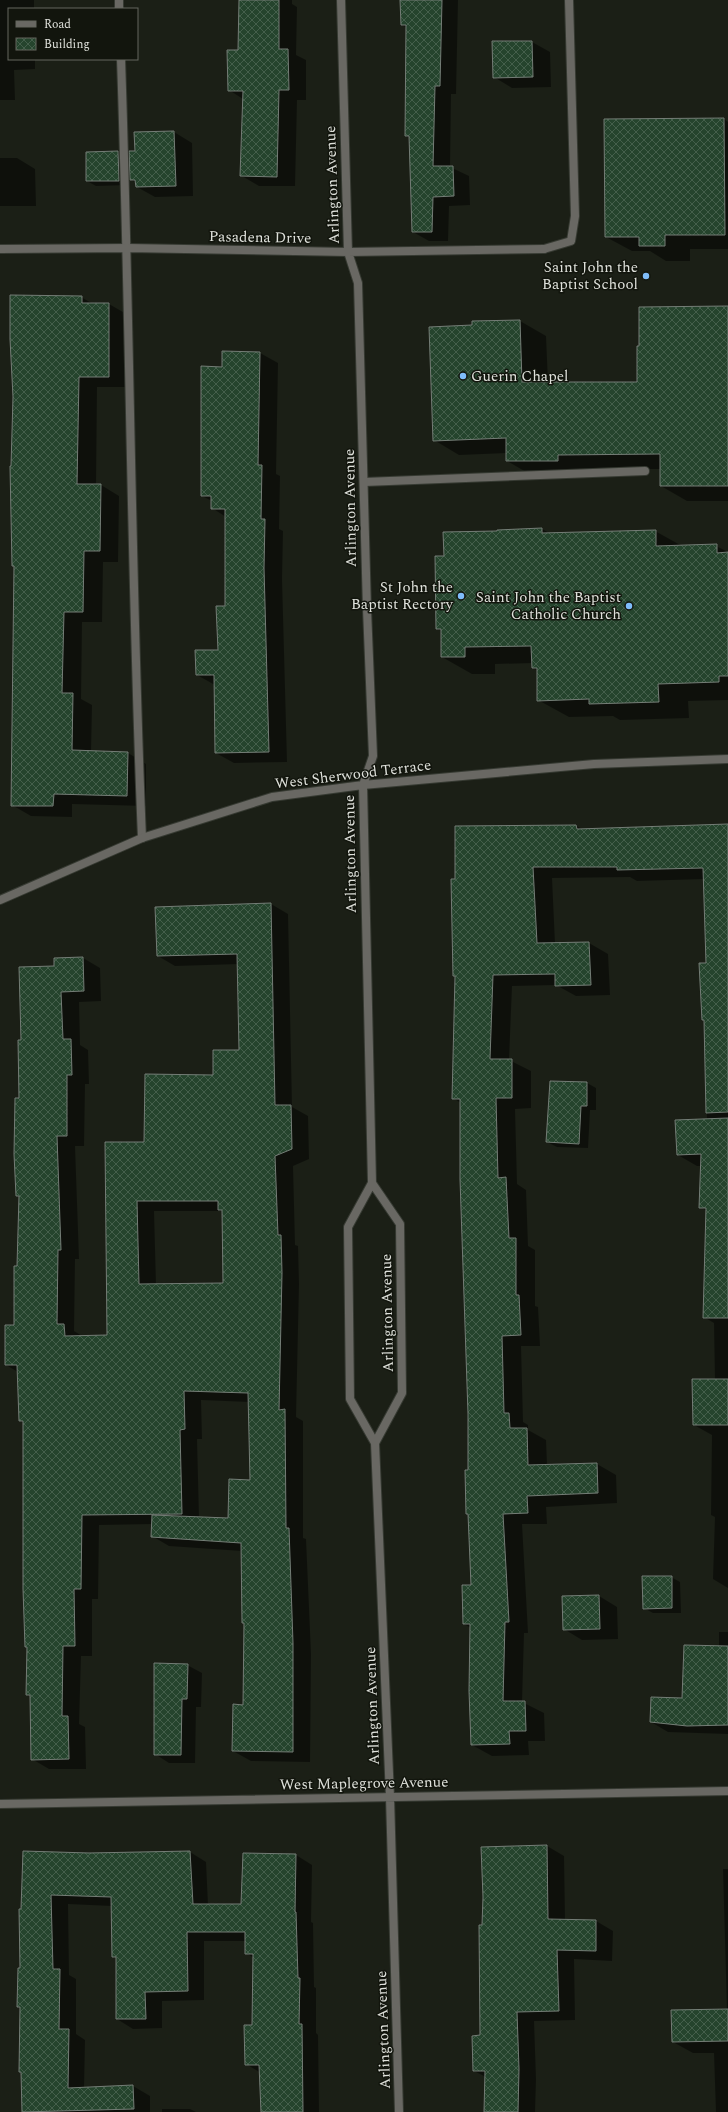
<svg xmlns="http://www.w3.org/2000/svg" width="728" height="2112" font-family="Spectral,serif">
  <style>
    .shadow { fill: #0007; fill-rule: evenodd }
    .building { fill: url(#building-cross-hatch); stroke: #747d76; fill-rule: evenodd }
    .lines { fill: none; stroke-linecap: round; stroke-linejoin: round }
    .lane-casing { stroke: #363a32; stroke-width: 10 }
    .street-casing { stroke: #363a32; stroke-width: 10 }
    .lane { stroke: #696863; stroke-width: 8 }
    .street { stroke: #696863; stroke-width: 8 }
    .poi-dot { fill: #7fbdfa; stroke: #12150d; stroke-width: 1.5 }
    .labels { text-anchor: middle; stroke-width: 3; stroke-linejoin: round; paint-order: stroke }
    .street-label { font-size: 15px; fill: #dfe1db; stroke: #12150d }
    .poi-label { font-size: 15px; fill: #dfe1db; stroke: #12150d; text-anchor: end }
  </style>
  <defs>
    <pattern id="building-cross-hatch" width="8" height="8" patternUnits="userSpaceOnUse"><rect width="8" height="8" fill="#25442d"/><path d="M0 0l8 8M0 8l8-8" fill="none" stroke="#445f4b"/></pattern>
  </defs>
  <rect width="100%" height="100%" fill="#1b1f16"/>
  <path class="shadow" d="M0,0H34V9H9V59H35V69L14,70L15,100H0Z
    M240,0H292V4L297,7L296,55L306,60V100H297L295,186H259L242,176L243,99L229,90L239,51Z
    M401,0H458L456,94H451L450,167L469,176L470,205L449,206L448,241H429L413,232L410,138L406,136L407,28L402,25Z
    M493,42H532L550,52L551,87L512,88L494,77Z
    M724,119L728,122V249H690V261H666L650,251H632L606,237L605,120Z
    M174,132L192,143L193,196L155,197L137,187V183L131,180Z
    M118,152L127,157L128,185L96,186L87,181V153Z
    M0,158H17L35,169L36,206H0Z
    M81,297L93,304H109L128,315V387H97L96,485H101L119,496L118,562H103L102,622H82L81,699L92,705L91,752L128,753L146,764V806L72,804V817L31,816L12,805Z
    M728,307V501H687L661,486V469H584V476H533L507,461V453L459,455L434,440L473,326L520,321L546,336L548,383H638Z
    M260,353L278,363L276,474L280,476L279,529L283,531L282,579L287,762L234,763L216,753L215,685L197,675L219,651L226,606V517L212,508V501L202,496L223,368Z
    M542,529L551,534L655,531L682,546H716L728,552V700L688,701L689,718L620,720L613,716L569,717L538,700V671L533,668V663L495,664V674H472L442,657V631L437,629L445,557L498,532Z
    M728,825V1588L713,1579L715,1517L711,1515L712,1435L694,1425L715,1380L714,1323L704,1317L707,1211L700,1207L702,1166H697L678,1155L707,1120L705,1021L703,1020L707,964L704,879L637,881L630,877L552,878L555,944L589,943L608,954L610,995L576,996L556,985L512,986L509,1060L531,1071V1108L515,1109L517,1184L526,1190L528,1246L535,1250V1306L538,1307L540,1346H521L523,1422L528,1425V1430L546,1440L547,1465L597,1464L616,1475L617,1503L546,1507L547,1524H522L528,1633H524L522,1702L544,1713L545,1741H528L529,1755L492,1756L472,1745L471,1628L464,1624L472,1586L469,1515L467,1514L469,1471L461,1103L453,1098L456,827L576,826L585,830Z
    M271,904L288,914L292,1107L308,1116L309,1159L293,1166L295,1245L298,1246L299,1284L296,1417L303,1421V1538L306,1539L311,1654L310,1762L251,1761L233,1751L244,1706L245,1623L242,1551L169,1546L152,1536L153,1524L99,1525L98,1599H92V1656H81L79,1724L85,1727L86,1769H49L32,1759L31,1697L27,1694L28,1648L24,1423L20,1421L18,1372L6,1365L15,1326L18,1267L20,1197L17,1195L22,1041L55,967L83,958L100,968L101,1001L79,1002L80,1045L88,1050L89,1084H85L84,1146H75L79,1259H75L74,1331L82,1336H108L145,1143L240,1051L239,964L175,966L158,956ZM154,1211H223L224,1284L156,1285ZM201,1400L250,1402L251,1481L229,1519L199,1518L197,1439H202Z
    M587,1083L596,1088V1110H590L588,1148L557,1147L547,1142Z
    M671,1577L680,1582L681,1613H653L644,1608Z
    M599,1596L617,1607L618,1639L582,1640L564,1629Z
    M719,1632H728V1734L668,1732L651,1722L683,1699L719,1646Z
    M187,1665L202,1673L201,1707H196L195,1763H169L155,1754Z
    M547,1846L564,1856L565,1920L596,1921L613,1931L612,1961L574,1959L575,2020L534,2021L536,2079L535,2112H485L486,2077L474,2071L481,2036L483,1926Z
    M190,1852L206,1862L208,1905H242L296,1855L312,1865L311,1922L313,1923L314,1987L316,1988V2033L318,2035L319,2112H262L261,2073L246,2064L253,2026L254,1958L246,1953V1941H204V2000L162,2001V2028L133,2029L117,2019V1959L113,1956L112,1906L68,1904L69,1975L76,1979V2034L85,2040L84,2088L133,2086L150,2096V2112H23L22,2073L20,2072L21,2008L18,2006L21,1969L22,1910L89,1854Z
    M723,1869H728V2112H716L714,2053H693L673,2042L727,2010Z
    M162,2109H190L196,2112H162Z"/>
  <path class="building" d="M239,0H279V49H288L289,90H279L277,177L240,176L243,91H228L227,50H238Z
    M400,0H442L440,86H435L433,166H453L454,196L433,197L432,232H412L409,136H405L406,25H401Z
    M492,41H532L533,77L493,78Z
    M724,118L725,235H665V246H639V237H605L604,119Z
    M174,131L176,186L136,187L135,180H130L129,151H135L134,132Z
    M118,151L119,181H86V152Z
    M10,295L82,296V303H109V377H79L77,484H101L100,551H84L83,612H64L62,693H73L72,750L128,752L127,796L54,794L53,806H11L14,566H12L10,466H11L13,397L10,339Z
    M728,306V486H660V454L558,455V461H506V438L433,441L429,327L472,325V321L520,320L522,382H637V346H639V307Z
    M222,351L260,352L258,465H262L261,519H265L264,568L269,752L215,753L214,675H196L195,650H218L216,606H225V509H211V496H201V366L222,367Z
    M542,528V533L656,530V546L717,544V553L728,552V676H719V682L658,684L659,702L589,704V699L537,701V668H532L531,646L465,647V657H441V629H436L435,556H444L443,532L497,531V530Z
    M728,824V1112L706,1113L704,1020H702L699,963H706L703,868L617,870V867H533L537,943L589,942L591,985L555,986V974L493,975L490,1059H512V1098H496L498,1178L506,1177L509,1238H516V1295H519L521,1335L502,1336L504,1413H509L510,1428H527L528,1465L597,1463L598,1493L527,1496L528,1513L503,1514L509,1622H505L503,1701H525L526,1731H509L510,1744L471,1745L469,1691L470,1624H463L462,1585H471L468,1514H466L465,1470H468V1414L460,1179V1099H452L455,976H453L451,879H455V826L576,825L577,829Z
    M271,903L275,1105H291L292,1149L275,1156L278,1235H281L282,1273L279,1410L285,1409L286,1528H289L293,1643V1752L232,1751L233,1704L243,1705L244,1623H242L241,1543L151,1537L152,1515L228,1518L229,1479L250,1480L248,1393L184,1391L185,1429L180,1430L182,1514L82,1515L81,1589H74L75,1646H63L62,1716H68L69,1759L31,1760L30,1695H26L27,1647H25L23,1589V1421H19L17,1365H5V1325H14V1266H17L19,1196H16L14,1154L15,1098H19L18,1040H21L19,967L54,966V958L83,957L84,991L61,992L63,1039H71L72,1075H67V1136H57L61,1250H58L57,1324H64L65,1336L107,1335L105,1142H144L145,1074L213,1075V1050H239L237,954L157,956L155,907ZM137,1201H218V1210H222L223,1283L139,1284Z
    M550,1081L587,1082V1106H581L579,1144L546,1142Z
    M728,1118V1318H703L706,1208H699L701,1154L677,1155L675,1120Z
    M692,1379H728V1425H693Z
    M642,1576H672V1608L643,1609Z
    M599,1595L600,1629L563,1630L562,1596Z
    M684,1645L728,1646V1725L687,1726L650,1722L651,1697L682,1698Z
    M154,1663L188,1664L187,1699H182L181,1755H154Z
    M547,1845L548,1919L596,1920V1951L557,1950L559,2011L517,2012L519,2069L518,2112H484L485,2071H473L472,2036L480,2035L479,1925H482L483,1897L481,1847Z
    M23,1851L89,1853L190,1851L193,1904H241L243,1853L296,1854L295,1912H296L298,1978H300L299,2024H302L303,2112H261L259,2065H245L244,2025H252L253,1954H245V1932H187L188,1991L145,1992L146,2019H116V1957H112L111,1897L51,1895L53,1969H60L59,2029H69L68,2088L133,2085L134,2109L22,2112L21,2072H19L20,2007H17L18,1968H20L19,1909H21Z
    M728,2009V2041L672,2042L671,2010Z"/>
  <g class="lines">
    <g class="lane-casing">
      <path id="lane" d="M119,0V9
        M121,59C130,319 131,579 142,838
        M544,249L571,241L575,216L569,0
        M364,482L645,471"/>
    </g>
    <g class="street-casing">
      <path id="street" d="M341,0L348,252L358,283L367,609L373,756L363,785L372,1183L348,1227L350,1399L375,1443L390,1797L399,2112
        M0,249L128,248L348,252L544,249
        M0,900L142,838L272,797L363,785L594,764L728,759
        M372,1183L400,1224L402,1393L375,1443
        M0,1804L728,1791"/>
    </g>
    <use href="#lane" class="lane"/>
    <use href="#street" class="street"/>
  </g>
  <g class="poi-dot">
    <circle cx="646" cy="276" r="4"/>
    <circle cx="463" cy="376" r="4"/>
    <circle cx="461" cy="596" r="4"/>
    <circle cx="629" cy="606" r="4"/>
  </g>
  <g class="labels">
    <g class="street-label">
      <text transform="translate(332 185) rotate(-92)" y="5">Arlington Avenue</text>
      <text transform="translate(260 237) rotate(1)" y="5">Pasadena Drive</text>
      <text transform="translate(350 508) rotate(-91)" y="5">Arlington Avenue</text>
      <text transform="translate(353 774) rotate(-7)" y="5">West Sherwood Terrace</text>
      <text transform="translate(350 854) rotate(-91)" y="5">Arlington Avenue</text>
      <text transform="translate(387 1313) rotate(-91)" y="5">Arlington Avenue</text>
      <text transform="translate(372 1706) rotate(-92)" y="5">Arlington Avenue</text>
      <text transform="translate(364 1783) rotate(-1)" y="5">West Maplegrove Avenue</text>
      <text transform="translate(383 2030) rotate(-92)" y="5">Arlington Avenue</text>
    </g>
    <g class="poi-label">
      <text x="638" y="272">Saint John the<tspan x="638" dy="17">Baptist School</tspan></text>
      <text x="471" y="381" text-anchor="start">Guerin Chapel</text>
      <text x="453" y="592">St John the<tspan x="453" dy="17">Baptist Rectory</tspan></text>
      <text x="621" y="602">Saint John the Baptist<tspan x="621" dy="17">Catholic Church</tspan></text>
    </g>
  </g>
  <rect x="8" y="8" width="130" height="52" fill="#12150d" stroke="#64675f"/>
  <rect x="16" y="21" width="20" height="6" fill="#696863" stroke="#64675f"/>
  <text x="44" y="28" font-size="12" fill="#dfe1db">Road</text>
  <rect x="16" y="38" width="20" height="12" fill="url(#building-cross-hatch)" stroke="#64675f"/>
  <text x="44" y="48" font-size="12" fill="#dfe1db">Building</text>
</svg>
